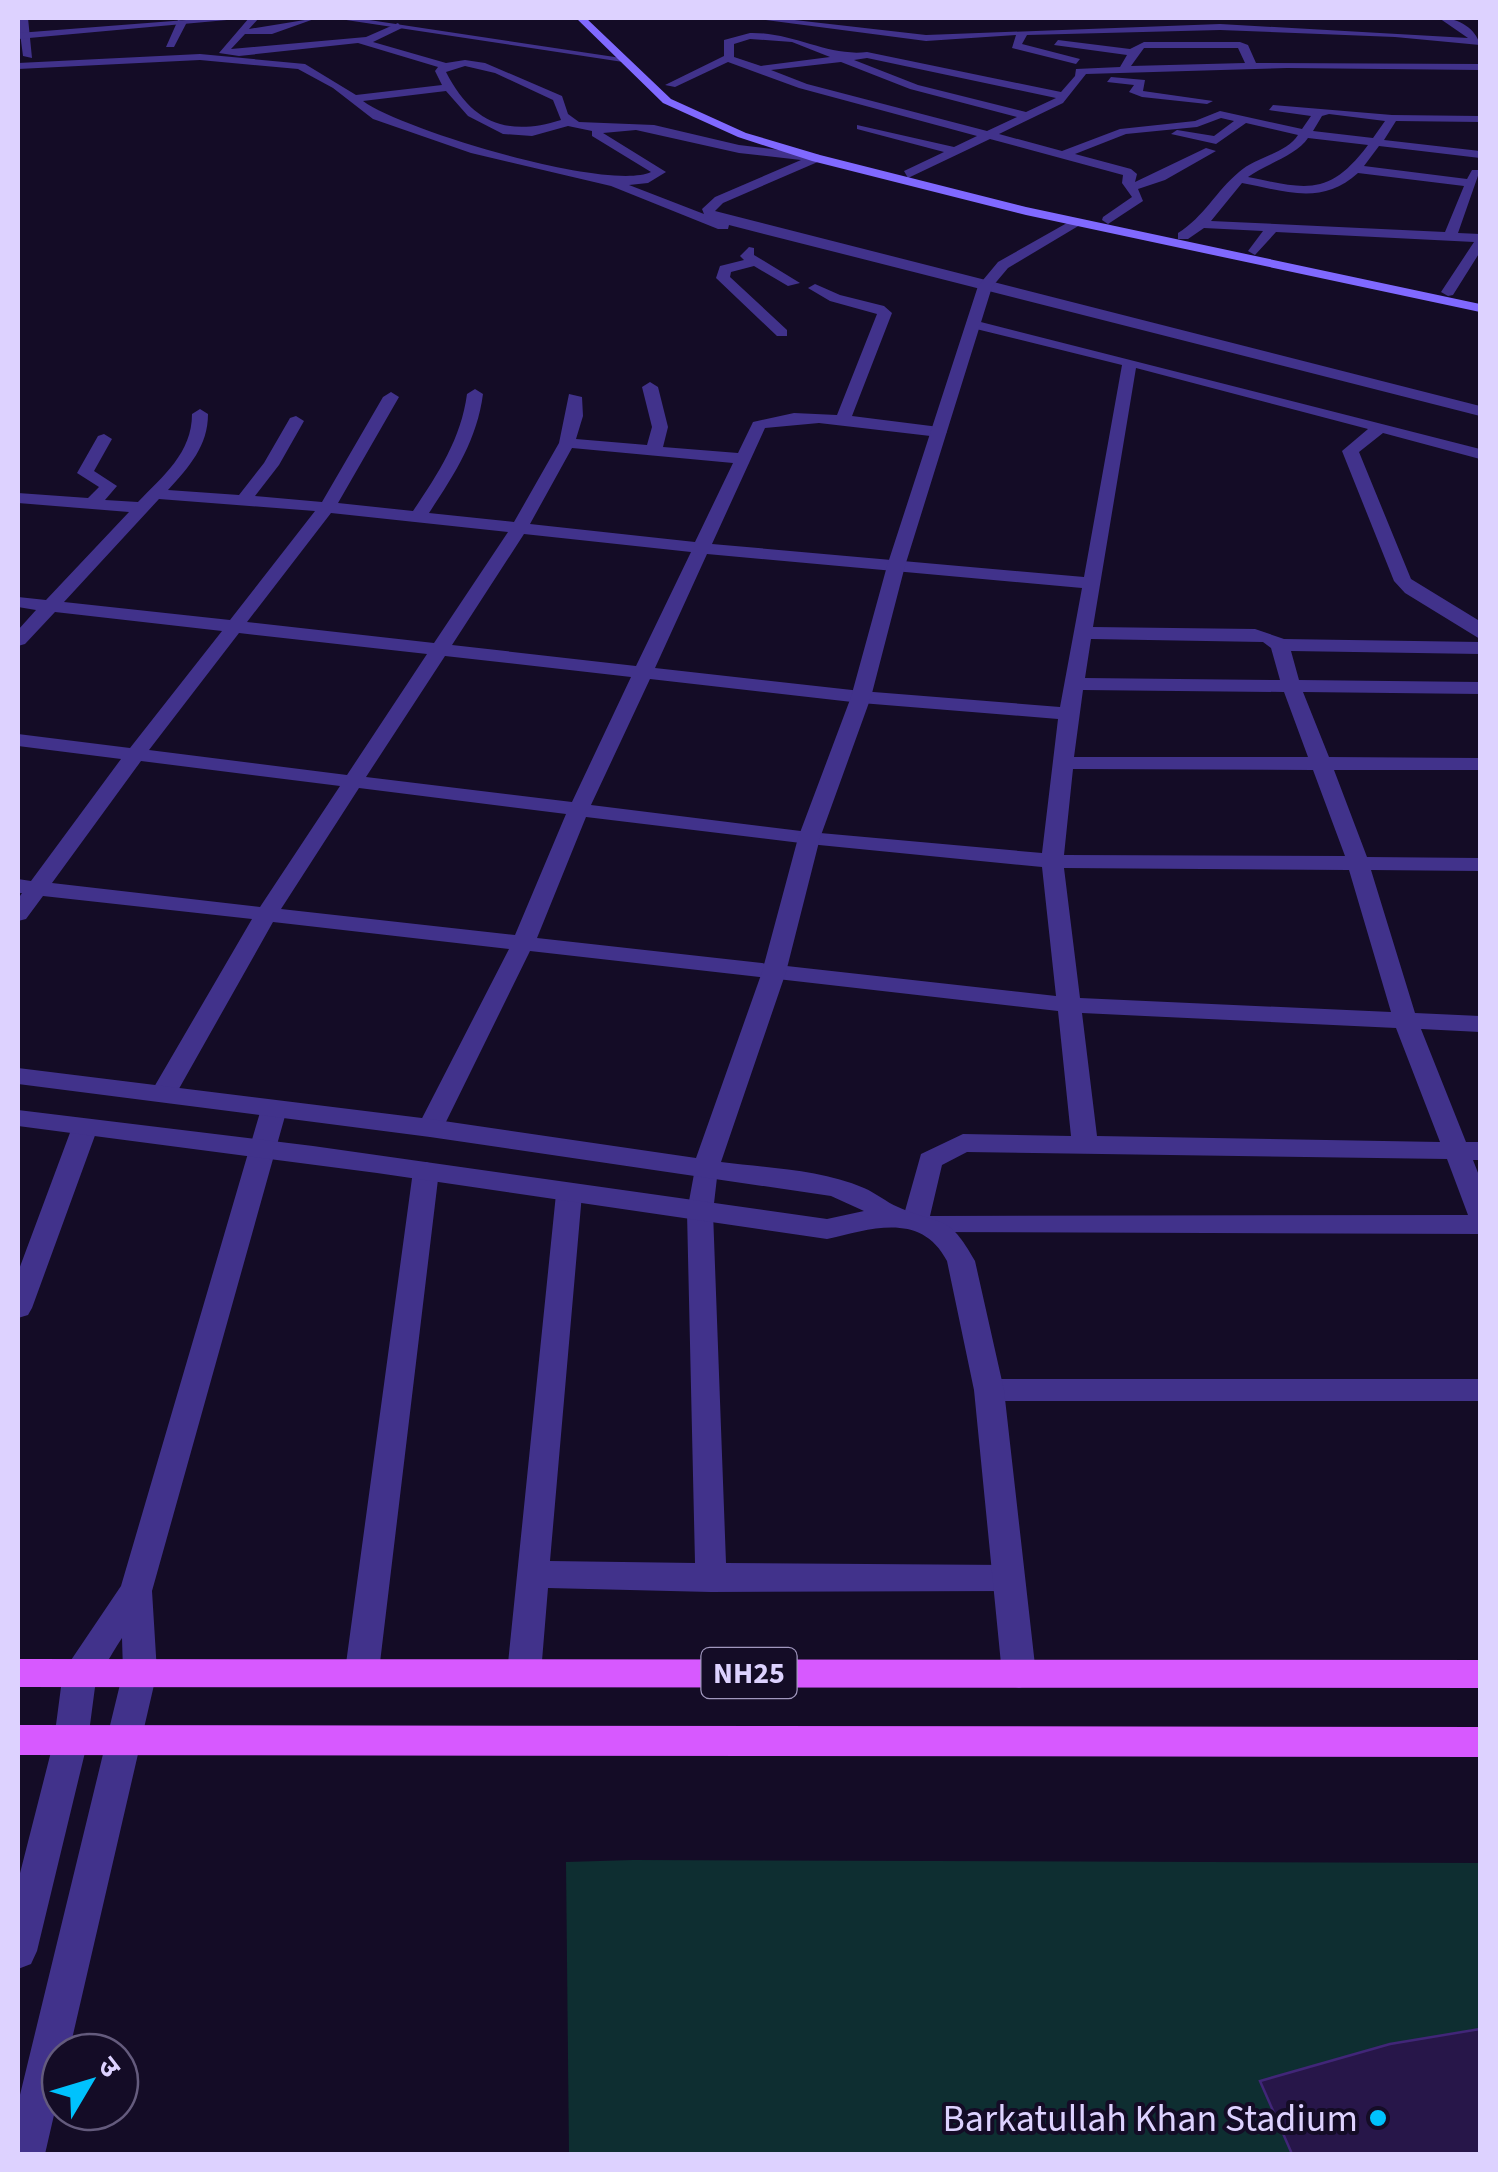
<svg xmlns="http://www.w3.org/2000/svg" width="1498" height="2172" font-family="'Source Sans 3','Noto Sans Devanagari',sans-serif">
	<rect width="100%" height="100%" fill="#140c26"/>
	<path fill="#0e2e31" d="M633 1860 1480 1863V2154H569L566 1862Z"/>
	<path fill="#271649" stroke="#412678" stroke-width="2.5" d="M1480 2029V2154H1292L1260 2081 1390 2044Z"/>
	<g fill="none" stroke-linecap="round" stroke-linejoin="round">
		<path fill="#41328b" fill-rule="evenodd" d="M18 18H28L32 58 23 56Z
			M249 18H259L249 29 317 18 272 34H245L231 49 366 37 398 23 402 28 373 42 446 63 465 60 485 63 562 96 568 114 579 122 654 125 739 145 820 155V161L723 203 715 211 1480 406V416L729 225 728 229H718L611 186 471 153 373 119 333 88 298 69 200 60 18 69V63L200 54 305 64 356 95 442 85 435 71 438 67 358 43 239 56 219 53ZM465 66 495 73 553 100 561 120C507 137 472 123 446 72ZM446 91 468 116 503 134 532 136 568 126 592 131V136L651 172C609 192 402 130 363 101ZM636 130 739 153 801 160 715 197 702 209 704 214 629 185 648 183 666 172 603 133Z
			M750 18H777L926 35 1220 24 1468 38 1439 18C1457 17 1476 28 1480 45L1395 37 1220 30 1027 35 1022 44 1080 59 1076 64 1012 48 1016 35 926 41Z
			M178 20 187 22 174 47H166Z
			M750 33C793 32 828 57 867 52L1061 92 1075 76 1076 69 1120 67 1127 55 1054 45 1058 40 1130 49 1144 42H1240L1248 45 1256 63 1480 64V70L1287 68 1086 74 1063 103 999 134 1062 151 1120 129 1195 121 1220 111 1302 129 1311 116 1269 110 1273 105 1392 115 1480 116V122L1396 121 1384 140 1480 151V158L1379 146 1364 166 1467 179 1472 170H1480L1458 233 1480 234V252L1453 295 1448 296 1441 292 1474 242 1276 232 1255 255 1248 251 1263 231 1204 228 1188 239H1178V233C1204 217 1216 191 1239 172 1256 157 1287 153 1298 135L1246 123 1216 144 1171 134 1177 130 1214 136 1234 121 1221 118 1197 127 1126 134 1075 154 1131 169 1137 174 1135 182 1206 148 1216 151 1165 180 1138 189 1143 201 1108 224 1102 220 1103 217 1132 197 1122 183 1123 175 990 139 908 178 904 171 944 152 857 129V125L954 147 977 136 799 88 728 62 675 87 665 85 724 56V40ZM750 39 792 42 830 57 761 66 734 57V44ZM1144 48H1238L1245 63 1131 66ZM867 58 1056 98 1026 112 918 85 854 60ZM841 62 910 89 1017 117 987 131 807 84 771 70ZM1329 114 1385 121 1373 138 1313 131 1322 116ZM1308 138 1368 145C1329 197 1306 189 1248 177 1266 164 1297 155 1308 138ZM1358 173 1464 186 1445 232 1211 221 1242 183C1285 191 1322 206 1358 173Z
			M1111 77 1145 80 1143 91 1213 101 1207 104 1142 97 1129 92 1134 85 1107 82Z
			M749 247 754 248V255L800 283 788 286 754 266 731 272 730 277 787 330V336H777L716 278 720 266 744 260 740 256Z
			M815 284 840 295 884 306 892 313 852 416 939 427 947 432 939 437 819 423 765 428 712 544 1084 577 1122 365 968 327V321L973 320 1480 449V459L1383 433 1359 452 1411 579 1478 620 1480 639 1405 593 1394 581 1342 451 1368 429 1136 368 1093 627 1255 629 1284 639 1480 642V654L1291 651 1299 680 1480 682V694L1303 692 1329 757 1480 758V770H1334L1367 857 1480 858V871L1371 870 1415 1013 1480 1016V1032L1421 1029 1466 1142H1480V1160H1473L1480 1178V1234L921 1232 919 1227 907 1225 903 1218 921 1154 963 1134 1071 1136 1058 1011 530 951 443 1128 430 1137 417 1128 509 949 273 922 176 1094 163 1102 150 1094 252 919 43 896 26 919 18 921V899L22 893H18V879L31 881 121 759 18 746V734L130 748 222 631 55 612 25 644 18 646V630L36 610 18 607V597L46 600 129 512 18 503V493L88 498 99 487 77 473 98 436 104 434 112 439 94 471 117 486 105 500 138 502C163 476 192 453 192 414L200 409 208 414C208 446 189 467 168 490L239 495 264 463 290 418 296 416 304 421 279 465 255 496 322 502 383 397 391 392 399 397 338 503 413 511C438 474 461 439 467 394L475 389 483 394C477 440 454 475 429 513L514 522 559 443 569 394 582 397 583 416 576 439 647 445 652 427 642 387 650 382 658 387 668 427 663 447 738 453 753 422 794 413 837 415 877 314 830 301 808 288ZM572 448 733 463 695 542 530 524ZM159 499 315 511 230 620 64 602ZM331 513 508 532 434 643 247 622ZM524 534 691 552 636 666 452 645ZM707 554 1082 588 1060 707 861 691 655 668ZM239 633 427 654 347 775 149 750ZM1091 639 1263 642 1271 648 1280 680 1085 678ZM445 656 631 677 572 802 366 777ZM650 679 861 703 1058 719 1042 853 809 832 591 805ZM1083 690 1284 692 1308 757H1074ZM141 761 340 786 260 907 52 883ZM1073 769 1313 770 1345 856 1064 855ZM359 788 566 814 515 935 281 909ZM586 817 809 844 1042 867 1056 996 537 938ZM1064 868 1349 870 1391 1012 1080 998ZM1082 1013 1396 1028 1440 1142 1097 1136ZM967 1152 1447 1159 1468 1215 930 1216 942 1165Z
			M274 1101 287 1109 152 1591 157 1672 152 1682 140 1686 128 1682 123 1672 122 1638C108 1658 96 1692 68 1682L63 1672 121 1586 261 1109Z
			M84 1121 97 1130 32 1308 28 1315 18 1318V1272L71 1130Z
			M705 1160 714 1163 718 1169 713 1212 726 1563 1008 1565 1019 1569 1024 1578 1019 1587 1008 1591 711 1592 548 1588 541 1673 536 1683 524 1687 512 1683 507 1673 556 1194 560 1187H578L582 1194 550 1561 695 1563 687 1212 696 1163Z
			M426 1162 435 1165 439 1171 379 1671 374 1681 362 1685 350 1681 345 1671 413 1171 417 1165Z
			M989 1379H1480V1401H989L979 1398 974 1390 979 1382Z"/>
		<path fill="#41328b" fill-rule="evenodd" d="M212 18H249L18 39V33Z
			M333 18H356L628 59 623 62Z
			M1074 219 1085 222 1008 268 992 287 905 566 871 697 820 838 786 972 721 1162C767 1168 820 1169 864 1188 876 1193 886 1202 898 1207 941 1226 948 1212 975 1261L1004 1390 1036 1674 1031 1684 1019 1688 1007 1684 1002 1674 974 1390 947 1261C921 1211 871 1229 827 1239L377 1173 18 1126V1110L313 1146 827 1219 864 1211 831 1196 430 1137 18 1084V1068L430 1119 696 1158 762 972 798 838 851 697 887 566 978 286 998 262Z
			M80 1658 92 1662 97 1672 88 1740 37 1951 31 1964 18 1969V1881L54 1740 63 1672 68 1662Z
			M140 1658 152 1662 157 1672 69 2052H60V2089L45 2154H18V2103L123 1672 128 1662Z"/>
		<path fill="#8069ff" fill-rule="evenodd" d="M576 18H586L671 99 746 133 820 155 1026 207 1480 304V312L1026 215 812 161 738 137 663 103Z"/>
		<path fill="#d759ff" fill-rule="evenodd" d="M18 1659 1480 1660V1688L18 1687Z
			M18 1725 1480 1727V1757L18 1755Z"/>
	</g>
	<circle fill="#00c2fd" stroke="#140c26" stroke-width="4" cx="1378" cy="2118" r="10"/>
	<g text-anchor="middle" stroke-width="8" stroke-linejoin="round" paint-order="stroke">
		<rect fill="#140c26" stroke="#a197be" stroke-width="2.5" x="701.5" y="1648" width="95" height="50" rx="8"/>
		<g font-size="30" font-weight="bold" fill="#ddd2ff">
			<text x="749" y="1683">NH25</text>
		</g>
		<g font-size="38" fill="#ddd2ff" stroke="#140c26" text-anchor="end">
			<text x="1358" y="2131">Barkatullah Khan Stadium</text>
		</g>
	</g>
	<rect width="1498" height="2172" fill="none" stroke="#ddd2ff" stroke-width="40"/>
	<g transform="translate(90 2082) rotate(52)"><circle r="48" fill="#140c26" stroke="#645b7d" stroke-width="2.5"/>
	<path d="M0-8L18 38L0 25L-18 38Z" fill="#00c2fd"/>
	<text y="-15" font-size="28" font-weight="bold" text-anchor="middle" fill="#ddd2ff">उ</text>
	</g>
</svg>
